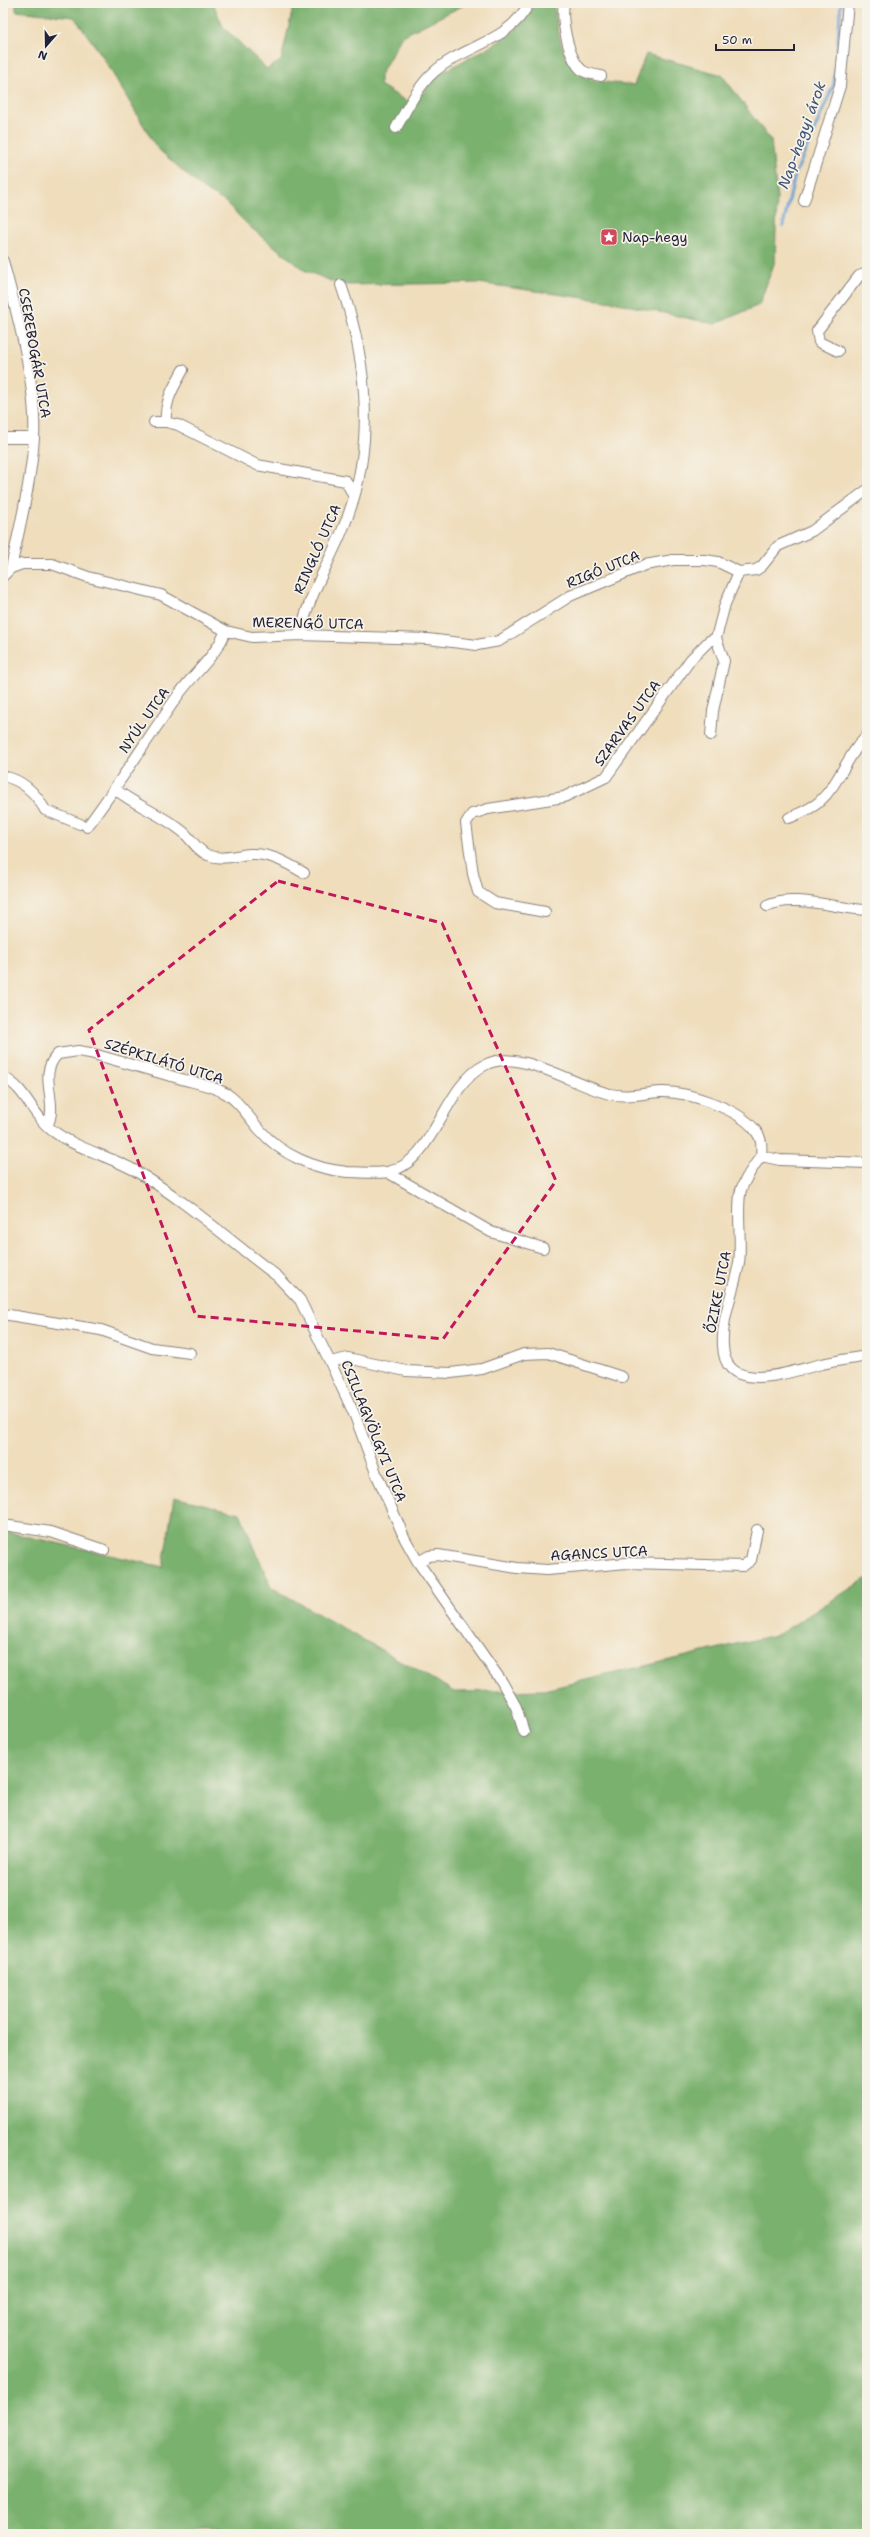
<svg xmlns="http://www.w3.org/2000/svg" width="870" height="2537" font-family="'Shantell Sans',sans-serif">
	<rect width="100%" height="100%" fill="#f7f3e8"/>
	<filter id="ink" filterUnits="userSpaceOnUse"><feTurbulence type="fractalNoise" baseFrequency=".025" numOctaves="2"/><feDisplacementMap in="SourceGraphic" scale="8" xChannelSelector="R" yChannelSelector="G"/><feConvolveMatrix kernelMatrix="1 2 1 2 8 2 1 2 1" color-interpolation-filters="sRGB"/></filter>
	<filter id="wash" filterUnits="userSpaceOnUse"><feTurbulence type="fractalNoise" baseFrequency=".012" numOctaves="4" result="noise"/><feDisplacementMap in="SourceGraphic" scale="16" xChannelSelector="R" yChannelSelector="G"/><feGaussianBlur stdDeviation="0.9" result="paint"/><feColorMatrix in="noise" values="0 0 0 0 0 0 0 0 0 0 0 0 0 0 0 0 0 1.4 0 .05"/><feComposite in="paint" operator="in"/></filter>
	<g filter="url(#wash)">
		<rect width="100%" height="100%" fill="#efddbb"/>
		<path fill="#7ab16e" stroke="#4e6a54" d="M16 3H213L223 27 267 69 281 61 294 3H468L402 36 380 75V85L414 106C422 93 431 80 444 72 474 52 521 39 535 3H553C558 27 560 65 585 77 598 83 619 83 634 85L646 54 722 75 771 141 777 198 775 261 759 305 715 324 613 302 478 283 341 285 304 270 250 227 224 201 202 188 157 148 101 54 74 17 16 11Z
			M174 1497 240 1513 271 1587 455 1692 544 1690 779 1634 867 1578V2534H3V1531L163 1567Z"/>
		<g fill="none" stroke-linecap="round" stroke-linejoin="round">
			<path stroke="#6aa1d7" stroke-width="3" d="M783 226 795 175 834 84 841 3"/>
		</g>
	</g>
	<g filter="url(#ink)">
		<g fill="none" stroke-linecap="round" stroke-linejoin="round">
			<defs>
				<path id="street" d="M564 3C561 20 568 60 583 71 589 74 595 75 601 76
					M396 128C407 109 418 86 434 72 464 45 510 42 529 3
					M804 201 840 86 848 3
					M3 261C17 313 37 385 34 438 31 482 20 525 11 568
					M838 351 819 342 817 331 859 276 867 273
					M154 422H166L178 425 257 465 346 481 354 497
					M166 422C164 401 174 387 183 370
					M3 438H34
					M739 572 756 570 762 566 778 546 812 531 867 490
					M3 576 11 568 22 564H52L88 577 161 595 226 631 252 637 300 635 428 639 477 645 499 641 570 596 645 565 673 560H705L718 562 739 572
					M300 635C308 597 327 567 342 531 376 453 369 364 341 285
					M711 735 713 711 724 661 716 638
					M3 776C22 780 36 793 45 810L80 824
					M115 789C136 806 161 814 182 831 191 838 197 851 208 855 223 861 236 855 250 854 270 853 287 863 304 873
					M789 818C798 814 811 809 819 802 840 783 847 755 867 735
					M87 827C119 784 148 738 179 694 195 672 215 657 226 631
					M767 906C792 893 838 909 867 910
					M545 912 495 903 478 892 473 874 466 823 472 814 488 809 564 797 606 777 691 659 709 641 716 638 725 604 739 572
					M3 1077C25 1088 30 1110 47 1126 60 1102 36 1075 58 1054L78 1051 90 1053C119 1061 149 1070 178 1078 195 1083 212 1085 227 1094 241 1103 249 1118 260 1130 281 1155 315 1169 347 1172 360 1172 375 1174 387 1172 435 1163 442 1087 485 1065 519 1047 574 1086 610 1094 628 1098 643 1093 661 1092 687 1091 739 1109 755 1130 762 1138 762 1146 761 1156
					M47 1126C70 1147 107 1155 134 1170 185 1200 230 1241 277 1276L300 1300 330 1362 355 1416 376 1473 405 1539 418 1562 502 1682 516 1707 524 1732
					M761 1156C753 1167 745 1178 741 1190 736 1206 742 1243 739 1263 734 1290 721 1319 723 1346 725 1398 794 1370 822 1364 837 1360 852 1359 867 1356
					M761 1156 780 1160 867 1163
					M387 1172 491 1232 543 1248
					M3 1314 101 1330 152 1348 190 1353
					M330 1362 348 1358 406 1371 451 1373 482 1369 524 1354 548 1353 622 1377
					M3 1525 51 1532 104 1550
					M418 1562 429 1556 438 1555 517 1568 547 1570 627 1563 743 1566 751 1560 757 1530"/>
			</defs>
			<use href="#street" stroke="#88807b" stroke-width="12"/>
			<use href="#street" stroke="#fff" stroke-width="10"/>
		</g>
	</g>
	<path fill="none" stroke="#c2185b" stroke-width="3" stroke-dasharray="8 5" stroke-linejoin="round" d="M278 881 442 923 556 1181 443 1339 196 1316 89 1030Z"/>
	<defs>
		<symbol id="sight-square" viewBox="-11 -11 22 22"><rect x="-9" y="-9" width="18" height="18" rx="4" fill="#d1495b" stroke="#f7f3e8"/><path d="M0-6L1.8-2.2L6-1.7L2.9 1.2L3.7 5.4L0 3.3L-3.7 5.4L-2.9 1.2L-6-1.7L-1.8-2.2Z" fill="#fff"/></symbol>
	</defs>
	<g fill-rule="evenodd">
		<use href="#sight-square" x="599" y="227" width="20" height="20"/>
	</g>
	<g text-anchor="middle" stroke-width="3.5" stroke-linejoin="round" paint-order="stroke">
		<g font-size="14" fill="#22223b" stroke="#f7f3e8" text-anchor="start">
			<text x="622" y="242">Nap-hegy</text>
		</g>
		<g font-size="14" fill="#22223b" stroke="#f7f3e8">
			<text transform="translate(35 353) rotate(80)" y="5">CSEREBOGÁR UTCA</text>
			<text transform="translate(317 549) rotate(-66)" y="5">RINGLÓ UTCA</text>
			<text transform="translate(603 569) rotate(-22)" y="5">RIGÓ UTCA</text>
			<text transform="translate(308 623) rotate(1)" y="5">MERENGŐ UTCA</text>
			<text transform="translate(144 720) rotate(-55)" y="5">NYÚL UTCA</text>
			<text transform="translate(627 723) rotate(-54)" y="5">SZARVAS UTCA</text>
			<text transform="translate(164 1061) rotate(17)" y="5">SZÉPKILÁTÓ UTCA</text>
			<text transform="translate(718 1292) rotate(-79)" y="5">ŐZIKE UTCA</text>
			<text transform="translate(374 1431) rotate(68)" y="5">CSILLAGVÖLGYI UTCA</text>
			<text transform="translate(599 1553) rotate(-3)" y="5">AGANCS UTCA</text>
		</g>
		<g font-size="15" font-style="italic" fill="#3f5579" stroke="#f7f3e8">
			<text transform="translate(802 135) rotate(-70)" y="5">Nap-hegyi árok</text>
		</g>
	</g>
	<rect width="870" height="2537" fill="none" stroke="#f7f3e8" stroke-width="16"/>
	<g transform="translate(46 46) rotate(200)" stroke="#f7f3e8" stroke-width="3" paint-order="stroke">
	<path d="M0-3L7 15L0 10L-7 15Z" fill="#22223b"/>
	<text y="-6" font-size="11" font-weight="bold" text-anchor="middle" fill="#22223b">N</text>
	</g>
	<path d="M716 44v6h78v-6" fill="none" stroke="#22223b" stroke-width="2"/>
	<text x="722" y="44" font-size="12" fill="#22223b" stroke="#f7f3e8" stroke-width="3" paint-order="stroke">50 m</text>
</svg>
